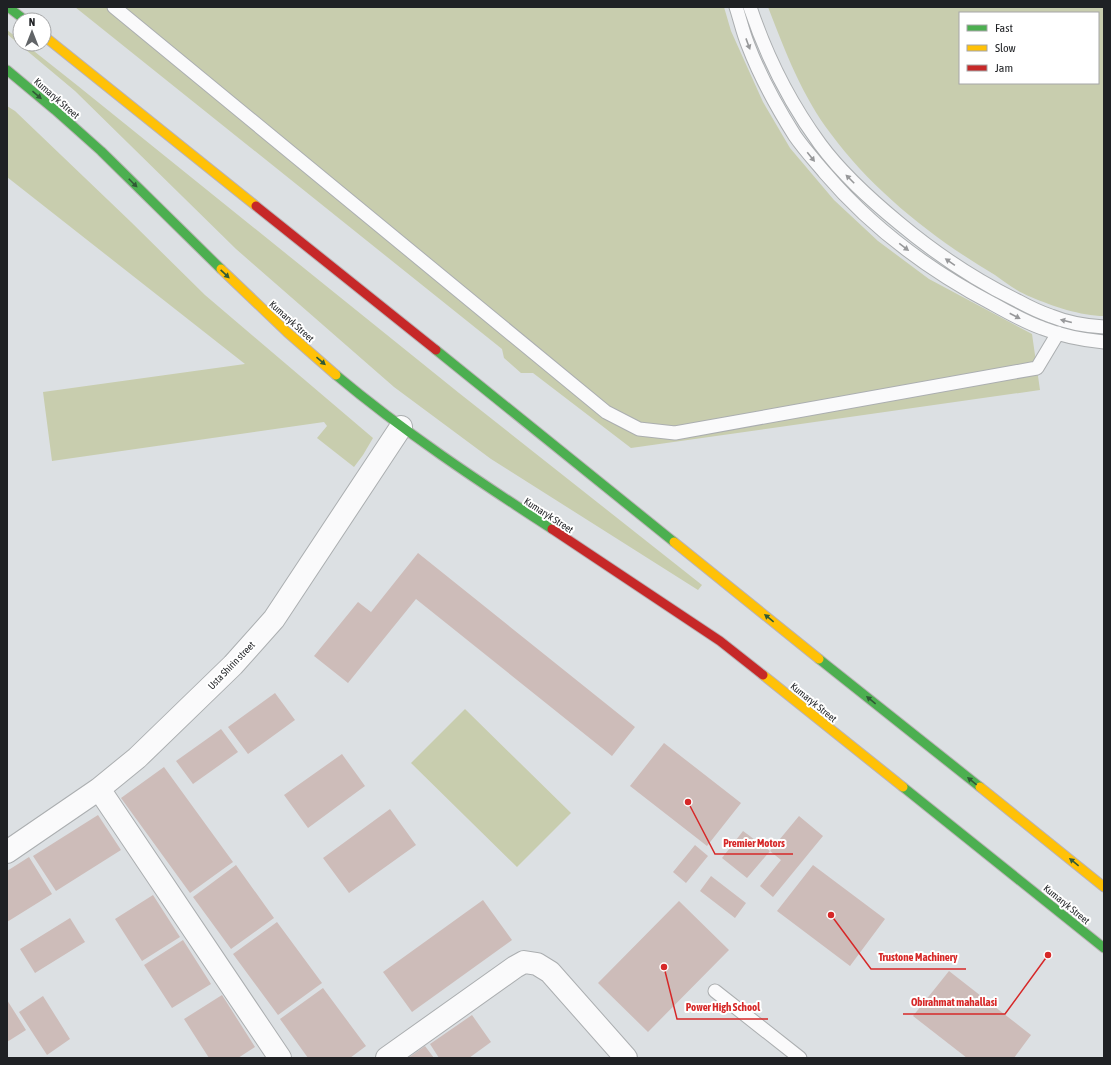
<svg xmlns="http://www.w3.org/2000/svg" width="1111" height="1065" font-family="'Asap Condensed',sans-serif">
	<rect width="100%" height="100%" fill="#dce0e3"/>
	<path fill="#c8cdae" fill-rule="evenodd" d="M75 7H724L731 31 763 102 790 148 834 200 878 241 929 279 1032 334 1040 390 631 448 533 373H521L504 358 502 349Z
		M768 7H1104V316C1081 316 1052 306 1031 297 1018 292 1006 283 995 275 934 239 873 191 831 134 802 96 785 51 768 7ZM960 13H1098V83H960Z
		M7 30 20 40V44H25L78 86 459 393 702 585 698 590 491 459 394 387 236 249 75 91 7 34Z
		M7 106 15 111 131 222 205 295 373 438 363 455 354 467 317 438 327 426 324 422 52 461 43 392 245 364 7 177Z
		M465 709 571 813 517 867 411 763Z"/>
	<path fill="#cdbcb9" d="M418 553 635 727 612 756 416 599 348 683 314 656 358 602 371 612Z
		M275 693 295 720 248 754 228 727Z
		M221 729 238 752 193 784 176 761Z
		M664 743 741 803 707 846 630 786Z
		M342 754 365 786 308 828 284 795Z
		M164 767 233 862 190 893 121 798Z
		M390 809 416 845 349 893 323 858Z
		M98 815 121 850 56 891 33 856Z
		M799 816 823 836 773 897 760 886 781 860 770 851Z
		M743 831 770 851 747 878 722 858Z
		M695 845 708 856 686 883 673 872Z
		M29 857 52 894 7 922V871Z
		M236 865 274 918 231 949 193 897Z
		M813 865 885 919 850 966 777 911Z
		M711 876 746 903 735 918 700 891Z
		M153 895 180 937 142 961 115 919Z
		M483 900 512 940 412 1012 383 972Z
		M679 901 729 950 648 1032 598 983Z
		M70 918 85 942 35 973 20 949Z
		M277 922 322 983 278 1015 233 954Z
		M183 940 211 984 172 1008 144 965Z
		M949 971 1031 1035 1014 1058H967L913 1016Z
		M323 988 366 1046 350 1058H308L280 1019Z
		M222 995 255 1047 238 1058H209L184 1019Z
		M43 996 70 1039 47 1055 19 1012Z
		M7 1000 26 1030 7 1042Z
		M472 1015 491 1042 469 1058H439L430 1044Z
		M425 1046 434 1058H408Z"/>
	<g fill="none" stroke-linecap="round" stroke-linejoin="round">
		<defs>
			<path id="lane" d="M114 7 606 412 639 429 675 433 1037 368 1058 333
				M736 7C740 19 743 33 748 45 759 74 778 109 795 136 804 149 815 161 825 173 872 228 930 271 993 304 1009 313 1025 322 1042 328 1062 336 1083 340 1104 342
				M750 7C766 55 790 103 820 144 842 174 870 199 899 223 936 254 975 280 1018 301 1029 307 1039 312 1051 316 1068 323 1086 326 1104 327
				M715 991 800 1058"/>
			<path id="street" d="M99 789 280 1058
				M7 852 99 789 137 758 233 665 274 619 401 427
				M387 1058 515 967 524 962 537 964 550 972 626 1058"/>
			<path id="fast" d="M8 7 25 20
				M7 70 55 110 101 151 221 269
				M436 350 674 542
				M336 375C404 432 478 481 552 529
				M819 659 980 787
				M903 787 1104 948"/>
			<path id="slow" d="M44 36 256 206
				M221 269 287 332 336 375
				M674 542 819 659
				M763 675 903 787
				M980 787 1104 887"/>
			<path id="jam" d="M256 206 436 350
				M552 529 720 641 763 675"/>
		</defs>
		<use href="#lane" stroke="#abaeb0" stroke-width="15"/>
		<use href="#street" stroke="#abaeb0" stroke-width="24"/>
		<use href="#fast" stroke="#bab3b6" stroke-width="11"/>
		<use href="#slow" stroke="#bab3b6" stroke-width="11"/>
		<use href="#jam" stroke="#bab3b6" stroke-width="11"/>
		<use href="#lane" stroke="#fafafb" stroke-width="13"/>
		<use href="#street" stroke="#fafafb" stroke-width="22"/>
		<use href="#fast" stroke="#4caf50" stroke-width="9"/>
		<use href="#slow" stroke="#ffc107" stroke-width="9"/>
		<use href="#jam" stroke="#c62828" stroke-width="9"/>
	</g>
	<defs><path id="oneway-solid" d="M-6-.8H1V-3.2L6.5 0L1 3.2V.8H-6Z"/></defs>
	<g fill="#97989a">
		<use href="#oneway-solid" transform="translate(748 44) rotate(70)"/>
		<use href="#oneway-solid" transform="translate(811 157) rotate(51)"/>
		<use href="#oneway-solid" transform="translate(850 179) rotate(-135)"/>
		<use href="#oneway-solid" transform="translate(904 247) rotate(37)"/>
		<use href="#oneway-solid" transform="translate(950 262) rotate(-145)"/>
		<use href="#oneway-solid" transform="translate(1015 316) rotate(27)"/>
		<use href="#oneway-solid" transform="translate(1066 321) rotate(-166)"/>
	</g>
	<g fill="#315a36">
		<use href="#oneway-solid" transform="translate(37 95) rotate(41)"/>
		<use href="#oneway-solid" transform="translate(133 183) rotate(45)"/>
		<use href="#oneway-solid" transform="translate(225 274) rotate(43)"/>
		<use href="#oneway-solid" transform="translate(321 361) rotate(41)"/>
		<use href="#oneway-solid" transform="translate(769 618) rotate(-141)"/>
		<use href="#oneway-solid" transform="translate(871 700) rotate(-141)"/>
		<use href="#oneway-solid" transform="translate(972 781) rotate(-141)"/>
		<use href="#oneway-solid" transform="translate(1074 862) rotate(-141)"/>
	</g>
	<g text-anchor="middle" stroke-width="4" stroke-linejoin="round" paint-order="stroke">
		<g font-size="10" fill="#1f2124" stroke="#fff">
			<text transform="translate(57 98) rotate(41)" y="4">Kumaryk Street</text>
			<text transform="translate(292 321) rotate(42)" y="4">Kumaryk Street</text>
			<text transform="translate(549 515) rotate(33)" y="4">Kumaryk Street</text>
			<text transform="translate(231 665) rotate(-46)" y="4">Usta Shirin street</text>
			<text transform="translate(814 702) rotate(39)" y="4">Kumaryk Street</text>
			<text transform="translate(1067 904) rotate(39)" y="4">Kumaryk Street</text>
		</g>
	</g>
	<path fill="none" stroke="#d62828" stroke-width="1.5" d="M688 802L715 854H793M831 915L871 969H966M1048 955L1005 1014H903M664 967L677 1019H768"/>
	<g fill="#d62828" stroke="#fff" stroke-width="1.5">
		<circle cx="688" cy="802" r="4"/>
		<circle cx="831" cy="915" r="4"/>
		<circle cx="1048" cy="955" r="4"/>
		<circle cx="664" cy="967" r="4"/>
	</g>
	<g font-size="11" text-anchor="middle" font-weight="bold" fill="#d62828" stroke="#fff" stroke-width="4" stroke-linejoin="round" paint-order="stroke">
		<text x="754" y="847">Premier Motors</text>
		<text x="918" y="961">Trustone Machinery</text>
		<text x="954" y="1006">Obirahmat mahallasi</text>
		<text x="723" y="1011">Power High School</text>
	</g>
	<rect width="1111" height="1065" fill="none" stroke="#1f2124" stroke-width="16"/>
	<rect x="959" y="12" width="140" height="72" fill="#ffffff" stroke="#a5a6a7"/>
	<rect x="967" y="25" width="20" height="6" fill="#4caf50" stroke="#a5a6a7"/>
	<text x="995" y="32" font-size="12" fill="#1f2124">Fast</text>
	<rect x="967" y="45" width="20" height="6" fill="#ffc107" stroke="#a5a6a7"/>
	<text x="995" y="52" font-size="12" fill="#1f2124">Slow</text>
	<rect x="967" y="65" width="20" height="6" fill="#c62828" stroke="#a5a6a7"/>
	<text x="995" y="72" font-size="12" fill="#1f2124">Jam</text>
	<g transform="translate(32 32)"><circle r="19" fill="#ffffff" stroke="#a5a6a7"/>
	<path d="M0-3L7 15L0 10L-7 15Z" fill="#616467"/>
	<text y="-6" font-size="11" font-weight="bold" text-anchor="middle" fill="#1f2124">N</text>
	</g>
</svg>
